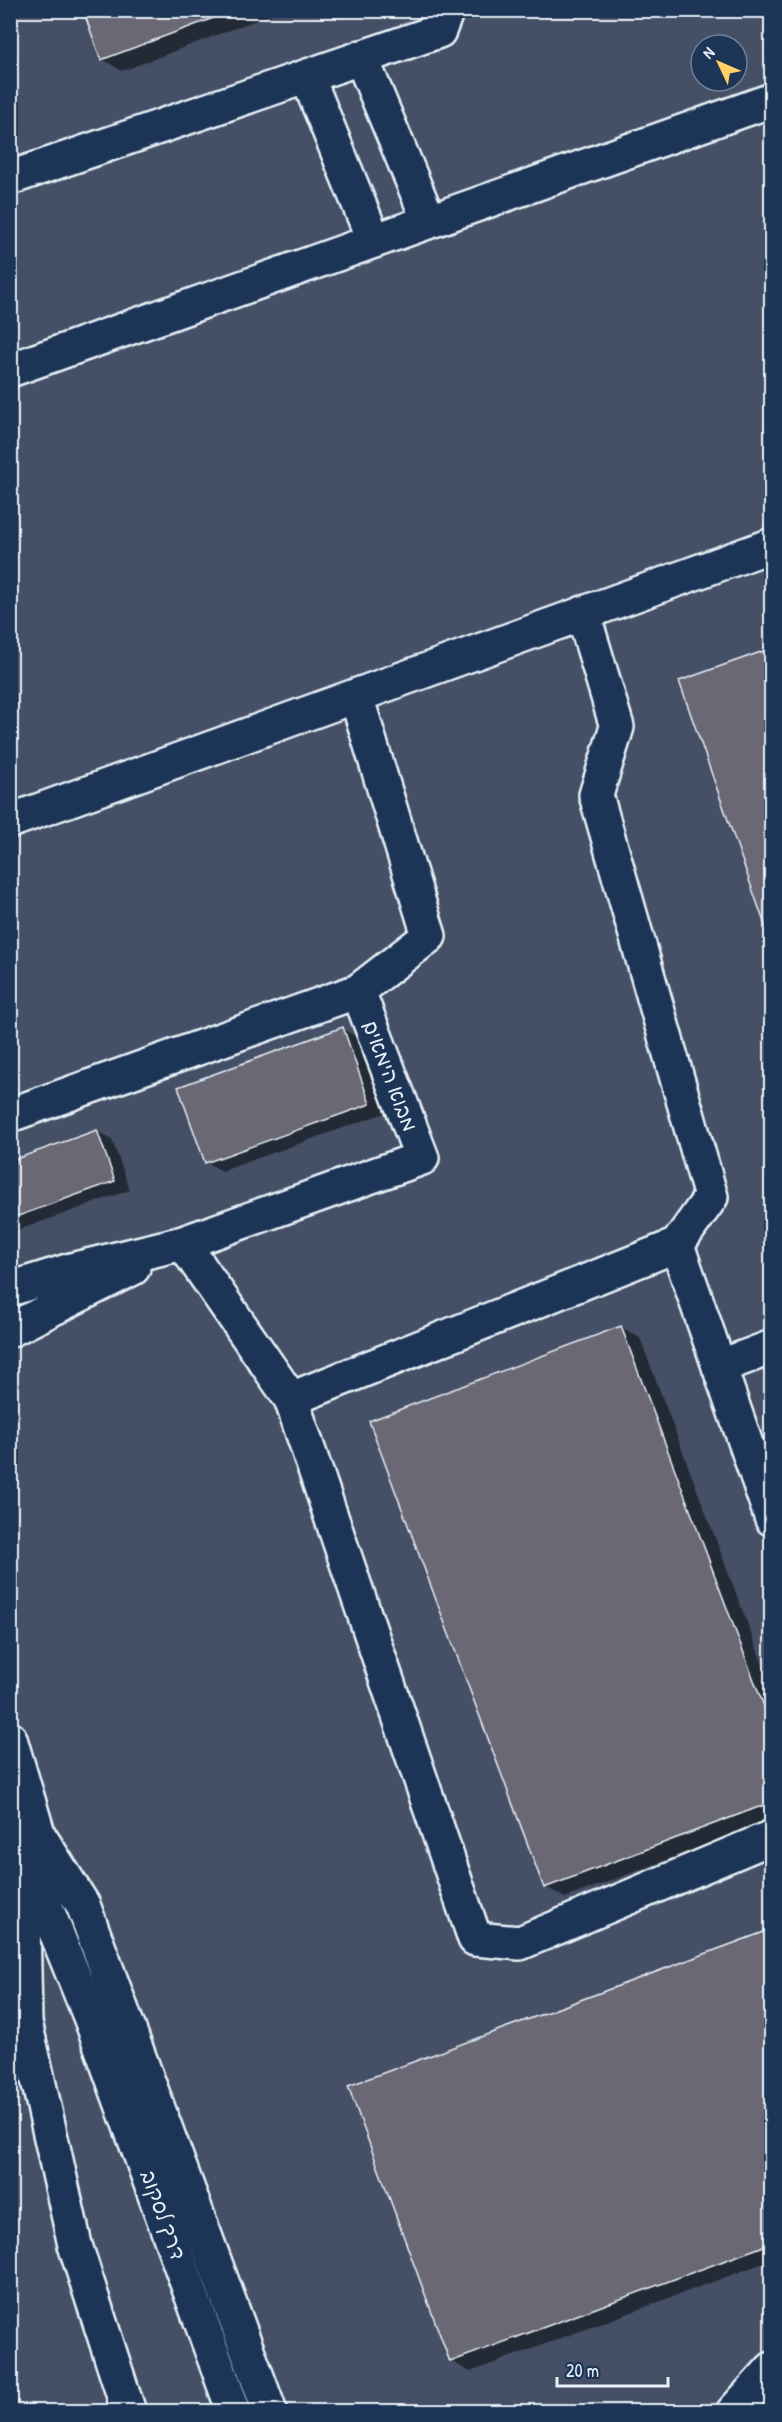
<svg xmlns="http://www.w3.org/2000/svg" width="782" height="2422" font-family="'Patrick Hand','Playpen Sans Hebrew',sans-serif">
	<rect width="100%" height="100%" fill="#344460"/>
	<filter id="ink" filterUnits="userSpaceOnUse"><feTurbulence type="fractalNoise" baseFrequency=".0167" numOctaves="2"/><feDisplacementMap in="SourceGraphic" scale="12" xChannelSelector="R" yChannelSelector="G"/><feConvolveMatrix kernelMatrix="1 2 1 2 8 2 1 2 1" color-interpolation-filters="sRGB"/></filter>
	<g filter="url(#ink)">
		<path fill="#444f66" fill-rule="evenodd" d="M11 11H771V2411H11ZM701 45H737V81H701Z"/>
		<path fill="#0007" d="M84 10H283L122 71 102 59Z
			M343 1029 359 1038 385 1113 222 1171 206 1162Z
			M97 1131 112 1140 130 1190 10 1233V1162Z
			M621 1327 640 1338 772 1689V1820L565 1898 546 1887Z
			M772 1931V2260L470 2372 451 2361Z"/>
		<path fill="#6b6875" stroke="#e8f1f8" stroke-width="1.5" d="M83 10H235L101 60Z
			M772 648V945L679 681Z
			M343 1027 370 1104 205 1163 178 1087Z
			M97 1130 115 1181 10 1219V1161Z
			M621 1326 772 1728V1802L544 1888 369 1421Z
			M772 1929V2243L450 2362 348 2086Z"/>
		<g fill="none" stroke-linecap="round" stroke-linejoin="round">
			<defs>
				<path id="minor" d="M361 57 429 221
					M307 76 374 241
					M10 178 439 31 447 10
					M10 370 772 100
					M583 613 617 727 596 795 711 1197 677 1245
					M10 821 772 545
					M10 1115 358 991
					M183 1243 291 1399 475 1939 520 1943 772 1837
					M10 1289 71 1270 183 1243 422 1158 358 991 429 936 356 696
					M10 1330 133 1268
					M719 1367 772 1347
					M291 1399 677 1245 772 1519
					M10 1739 42 1847
					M10 1818 91 2019 234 2412
					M38 1834 83 1905 270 2412
					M22 1865 25 2022 75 2245 129 2412
					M733 2412 772 2369"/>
			</defs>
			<use href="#minor" stroke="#e8f1f8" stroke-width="38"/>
			<use href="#minor" stroke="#1d3557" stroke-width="33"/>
		</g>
	</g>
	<g text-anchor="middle" stroke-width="6" stroke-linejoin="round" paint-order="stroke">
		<g font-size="21" fill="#e8f1f8" stroke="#1d3557">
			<text transform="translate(390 1076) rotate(69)" y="7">מבוא הימאים</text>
			<text transform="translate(163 2215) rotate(70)" y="7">דרך לסקוב</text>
		</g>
	</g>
	<rect width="782" height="2422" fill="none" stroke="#1d3557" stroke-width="36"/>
	<rect x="18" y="18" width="746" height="2386" fill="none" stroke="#e8f1f8" stroke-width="2" filter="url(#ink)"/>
	<g transform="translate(719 63) rotate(314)"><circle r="28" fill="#1d3557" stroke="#6e8097" stroke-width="1.5"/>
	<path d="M0-4.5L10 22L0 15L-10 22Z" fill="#ffd166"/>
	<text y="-9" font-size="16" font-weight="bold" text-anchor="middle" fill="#e8f1f8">N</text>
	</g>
	<path d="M557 2377v9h111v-9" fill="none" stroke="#e8f1f8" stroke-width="3"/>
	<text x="566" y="2377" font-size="18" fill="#e8f1f8" stroke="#1d3557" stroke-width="4.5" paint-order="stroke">20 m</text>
</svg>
